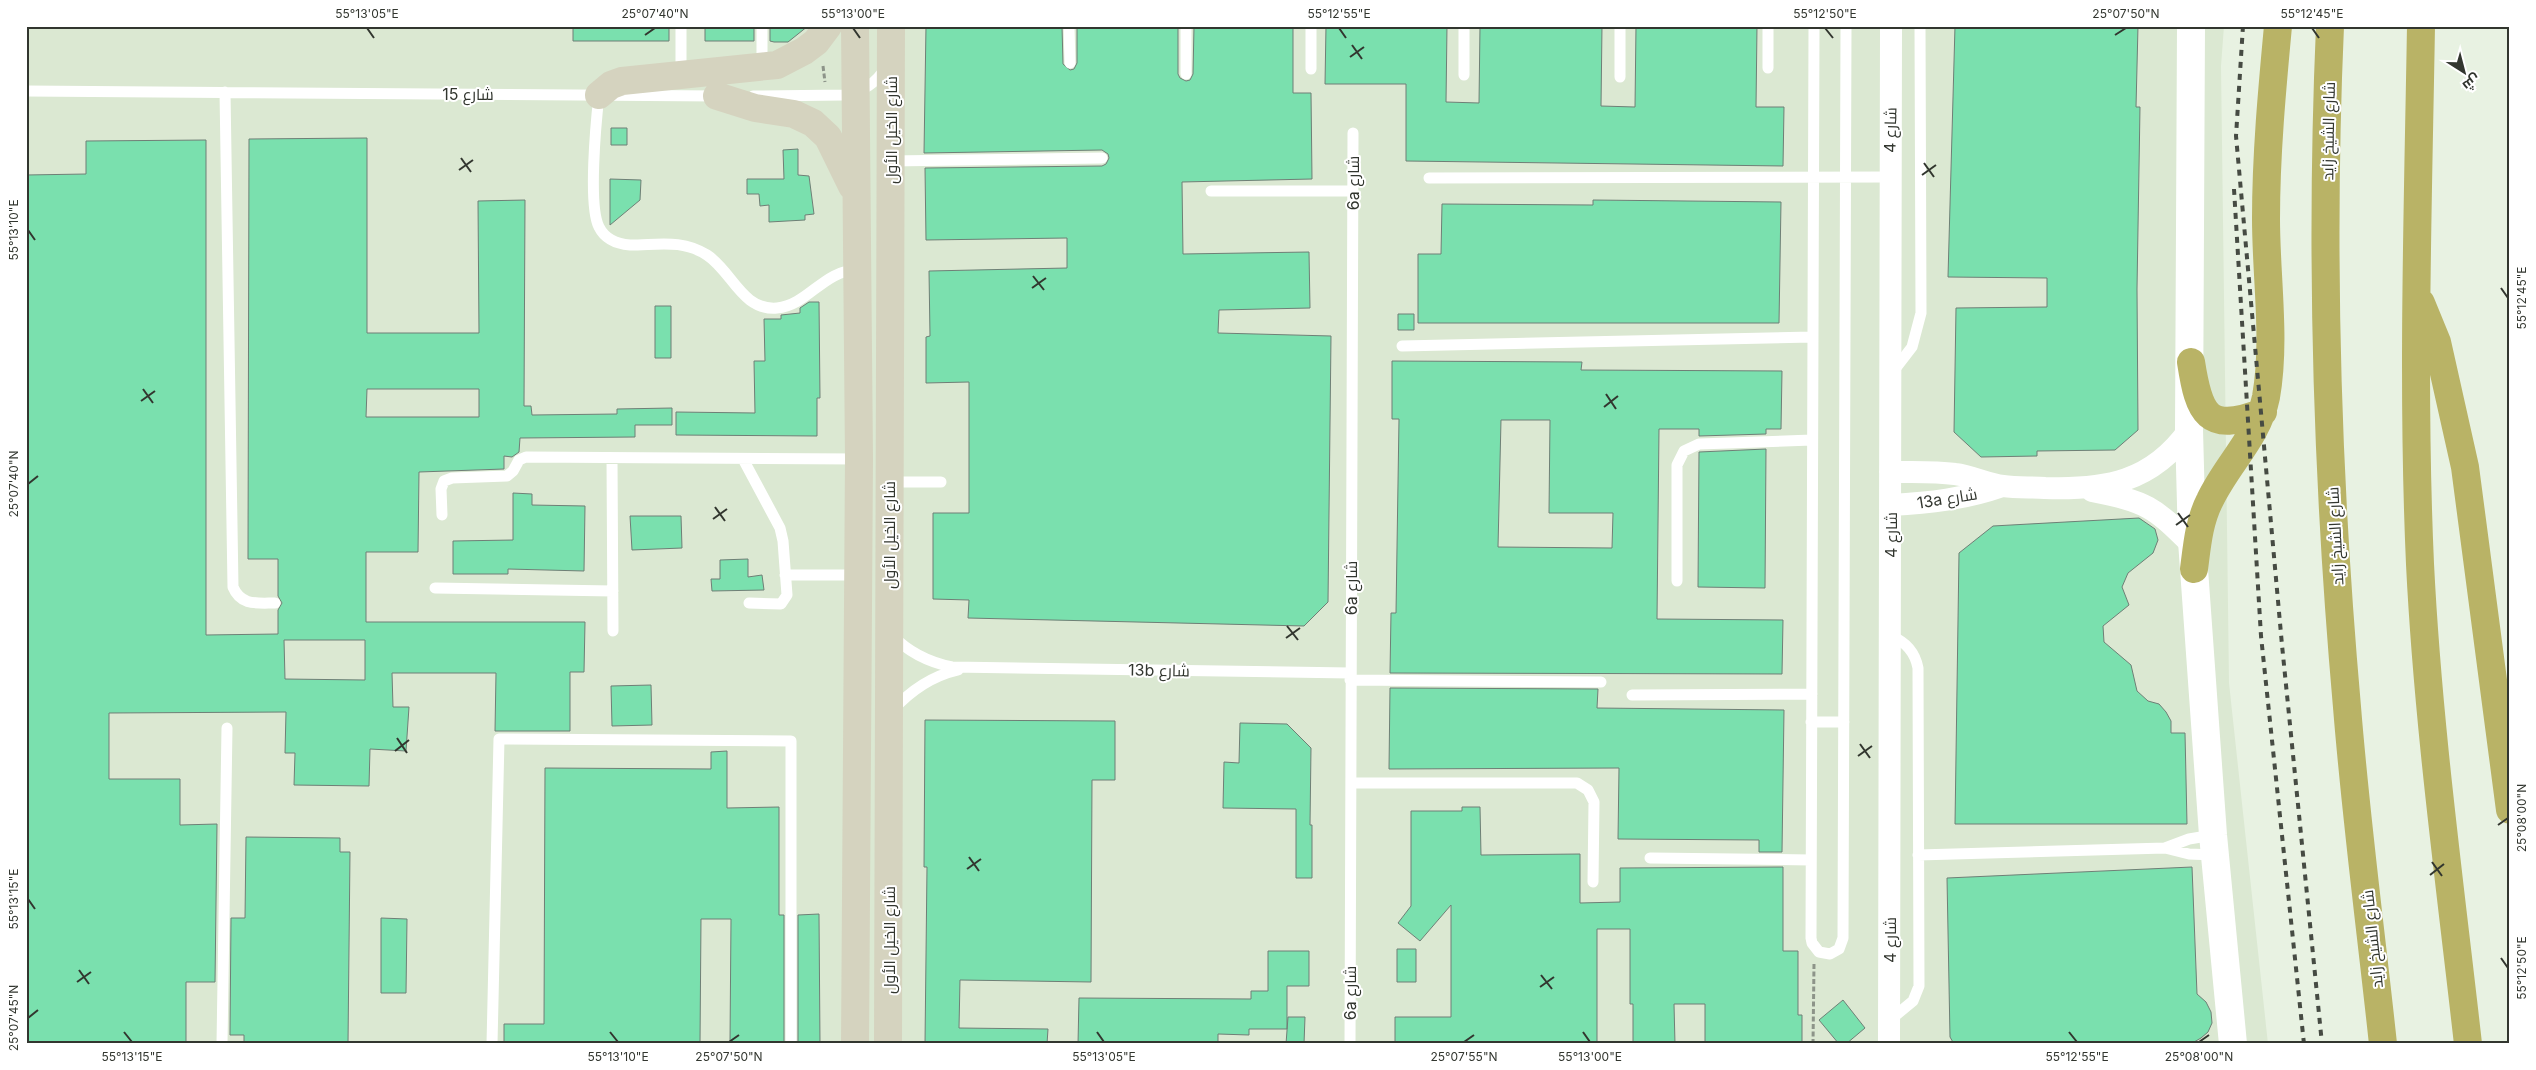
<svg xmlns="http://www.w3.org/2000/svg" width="2536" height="1070" font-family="Inter,Cairo,sans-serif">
	<rect width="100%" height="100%" fill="#e8f2e2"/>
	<path fill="#dbe8d2" d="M26 26H2224L2221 66 2229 683 2268 1044H26Z"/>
	<path fill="#7ae0ae" stroke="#6f7f76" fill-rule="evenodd" d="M573 26H669V41H573Z
		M705 26H754V41H705Z
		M770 26H808L788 42H774L770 41Z
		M926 26H1062L1063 64 1070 70 1074 69 1077 63V26H1178V74L1180 78 1186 81 1190 80 1193 74 1194 26H1293V93H1311L1312 179 1182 182 1183 254 1309 252 1310 308 1219 310 1218 333 1331 336 1328 602 1304 626 968 618 969 600 933 599V513H969V382L926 383V337L930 336 929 271 1067 268V238L926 240 925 168 1102 166 1106 164 1109 158 1108 154 1102 150 924 153Z
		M1326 26H1447L1446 102 1479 103 1480 26H1602L1601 106 1635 107 1636 26H1757L1756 107H1784L1783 166 1406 161V84H1325Z
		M1955 26H2138L2136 107H2140L2137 289 2138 430 2115 450 2037 451V456L1981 457 1954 432 1956 308 2047 307V278L1948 277Z
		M611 128H627V145H611Z
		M367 138V333H479L478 201 525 200 524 406H531L532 415 617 414V409L672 408V425H635V437L520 438 519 452 512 457 504 456V469L419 472 418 552H366V622H585L584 672H570V731H495L496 673H392L393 707H409L406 751 370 749 369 786 294 785 295 753H285L286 712 109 713V779H180V825L217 824 215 982H186V1044H26V175L86 174V141L206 140V635L278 634V610L282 603 278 596V559H248L249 139ZM367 389H479V417H366ZM284 640H365V680L285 679Z
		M798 149V175L809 176 814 214 805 215V220L769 222V205L760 206 759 194H747V179H784L783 150Z
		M610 179 641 180 640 200 610 225Z
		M1593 200 1781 202 1779 323H1418V254H1441L1442 204 1593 205Z
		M809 302H819L820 398H817V436L676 435V412L755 413 754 361H765L764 319H781V315L800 313V308Z
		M655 306H671V358H655Z
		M1398 314H1414V330H1398Z
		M1392 361 1582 362 1581 370 1782 371 1781 429H1766V434L1699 436V429H1659L1657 619 1783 620 1782 674 1390 673 1391 613H1396L1399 419H1392ZM1501 420H1550L1549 513H1613L1612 548 1498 547Z
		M1766 449 1765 588 1698 587 1699 452Z
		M513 493 532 494V505L585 506 584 571 508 569V574H453V541L513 540Z
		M630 516H681L682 548 632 550Z
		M2139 518 2155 529 2158 540 2153 553 2128 573 2122 587 2129 605 2103 626 2104 642 2131 665 2137 691 2148 701 2159 704 2166 712 2171 721V733H2185L2187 824H1955L1959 553 1993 526Z
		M748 559V577L762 575 764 590 712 591 711 579H720V560Z
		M651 685 652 725 612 726 611 686Z
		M1390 688 1598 689 1597 708 1784 710 1782 852H1759V840L1618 839 1619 768 1389 769Z
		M925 720 1115 721V780H1092L1091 982 960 980 959 1028 1048 1029 1047 1044H925L927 867H924Z
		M1240 723 1287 724 1311 748 1310 825H1312V878H1296V809L1223 808 1224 762 1239 763Z
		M727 751V808L779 807V915H784V1044H730L731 919H701L700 1044H504V1024H544L545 768 711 769V752Z
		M1462 807H1480L1481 855 1580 854V903L1620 902V868L1783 867V951H1798V1015H1802V1044H1705V1004H1674L1675 1044H1633V1004H1630V929H1597V1044H1395V1017H1451V905L1420 941 1398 923 1411 906V811H1462Z
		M246 837 340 838V852H350L348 1044H244V1035H230L231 918H245Z
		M2192 867 2197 994 2206 1002 2211 1012 2212 1023 2208 1032 2201 1038 2194 1042 2144 1044H1954L1950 1037 1947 878Z
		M819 914 820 1044H798V915Z
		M381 918 407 919 406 993H381Z
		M1397 949H1416V982H1397Z
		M1268 951H1309V986H1287V1029H1249V1035L1218 1034V1044H1078L1079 998 1251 999V991H1268Z
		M1843 1000 1865 1028 1846 1044H1839L1819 1020Z
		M1288 1017H1305L1304 1044H1286Z"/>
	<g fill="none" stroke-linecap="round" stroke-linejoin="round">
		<path stroke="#8d9489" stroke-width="3" stroke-dasharray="5 2.5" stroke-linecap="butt" d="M823 66 825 82
			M1813 1044 1814 964"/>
		<path stroke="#fff" stroke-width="11" d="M681 26V74
			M1069 26 1070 63
			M1311 26V69
			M1620 26V77
			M1814 26 1811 938 1812 943 1819 952 1830 954 1839 949 1843 938 1846 26
			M762 67V26
			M1768 68V26
			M1186 74V26
			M1464 75V26
			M26 91 717 96
			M225 92 233 587C241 606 257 603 275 603
			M599 95C596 122 588 206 599 227 605 239 617 244 630 245 658 245 682 239 707 255 732 271 742 311 777 308 808 305 824 270 857 270
			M753 96 844 95C863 91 876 84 886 67
			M890 161 1102 158
			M1429 178 1890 177
			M1211 191H1353
			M1402 346 1812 337
			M1892 373 1912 347 1921 313 1920 26
			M612 458 613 631
			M743 459 780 528 783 541 787 595 781 604 749 603
			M889 482H941
			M442 515 441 489 444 481 452 478 507 476 513 471 519 460 526 457 859 459
			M785 575H858
			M1677 581V465L1684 451 1699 444 1812 440
			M435 588 613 591
			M892 635C909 653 928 662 952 667L1350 673
			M1350 680 1601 682
			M1632 695 1812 694
			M892 711C910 691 932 676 958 670
			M1811 722H1844
			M1351 783H1577L1588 790 1594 802 1593 882
			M2165 848 2189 839 2213 835
			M1918 855 2165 848 2189 854 2215 855
			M1650 858 1811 860
			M1890 1020 1913 1001 1919 986 1918 668C1915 652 1906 642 1891 636
			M222 1044 227 728
			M492 1044 499 739 791 741V1044
			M1350 1044 1353 133"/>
		<path stroke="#fff" stroke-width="22" d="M1890 472C1912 472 1934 471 1955 474 1972 476 1987 484 2003 486 2017 488 2031 487 2045 488 2106 490 2152 482 2189 430
			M2092 491C2147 502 2153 506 2192 545
			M1891 505C1929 503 1965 499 2002 486
			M1889 1044 1891 26"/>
		<path stroke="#fff" stroke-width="28" d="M2191 26 2189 430 2192 541 2213 835 2233 1044"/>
		<path stroke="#d5d3bf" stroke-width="28" d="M599 95 611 85 622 81 777 65 804 51 816 42 828 26
			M717 96 755 108 794 114 813 123 828 137 852 186
			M855 1044 859 459 855 26
			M888 1044 891 26"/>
		<path stroke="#b9b366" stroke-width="28" d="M2330 26C2320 253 2327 481 2347 707 2356 820 2371 932 2383 1044
			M2421 26C2418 206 2412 385 2420 564 2428 725 2450 884 2468 1044
			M2421 303 2437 342 2465 467 2510 810
			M2191 362C2199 414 2207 434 2263 412
			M2194 569C2197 546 2199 521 2210 500 2227 464 2258 437 2266 397 2276 340 2266 278 2266 219 2266 155 2272 90 2278 26"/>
		<path stroke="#464b43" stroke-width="4" stroke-dasharray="6 6" stroke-linecap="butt" d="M2243 26 2236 136 2282 645 2322 1044
			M2234 189 2261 636 2304 1044"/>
	</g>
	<path fill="none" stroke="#32362f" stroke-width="2" d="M367 28 374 38M853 28 860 38M1339 28 1346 38M1825 28 1833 38M2312 28 2319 38M645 35 655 28M2115 35 2126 28M1352 45 1362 59M1350 57 1364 47M461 158 471 172M1924 163 1934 177M459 170 473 160M1922 175 1936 165M28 230 35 240M1033 276 1044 290M1032 288 1046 278M2501 288 2508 298M143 389 153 403M1606 394 1616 409M141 401 155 391M1604 407 1618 396M28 484 38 476M715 507 725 521M2178 513 2188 527M713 519 727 509M2176 525 2190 515M1287 626 1298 640M1286 638 1300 628M397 738 407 753M1860 744 1870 758M395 751 409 740M1858 756 1872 746M2498 825 2508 818M969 857 979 871M2432 862 2442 876M967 869 981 859M2430 875 2444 864M28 899 35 909M2501 958 2508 968M79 970 89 984M1541 975 1552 989M77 982 91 972M1540 987 1554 977M28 1018 38 1010M124 1032 132 1042M610 1032 618 1042M1097 1032 1104 1042M1583 1032 1590 1042M2069 1032 2077 1042M729 1042 739 1035M1464 1042 1474 1035M2199 1042 2209 1035"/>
	<g text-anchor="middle" stroke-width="4" stroke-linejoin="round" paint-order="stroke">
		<g font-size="16" fill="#32362f" stroke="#fff">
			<text x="468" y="100">شارع 15</text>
			<text transform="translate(891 130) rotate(-90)" y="6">شارع الخيل الأول</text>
			<text transform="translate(1890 130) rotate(-89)" y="6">شارع 4</text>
			<text transform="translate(2328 131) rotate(-89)" y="6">شارع الشيخ زايد</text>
			<text transform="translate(1353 183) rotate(-90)" y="6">6a شارع</text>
			<text transform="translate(1947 498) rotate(-9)" y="6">13a شارع</text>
			<text transform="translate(889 535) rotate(-90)" y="6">شارع الخيل الأول</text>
			<text transform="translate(1891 535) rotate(-90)" y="6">شارع 4</text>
			<text transform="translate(2335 536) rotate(-93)" y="6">شارع الشيخ زايد</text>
			<text transform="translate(1351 588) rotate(-90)" y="6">6a شارع</text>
			<text transform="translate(1159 670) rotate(1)" y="6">13b شارع</text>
			<text transform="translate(2372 939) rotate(-96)" y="6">شارع الشيخ زايد</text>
			<text transform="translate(889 940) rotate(-90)" y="6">شارع الخيل الأول</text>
			<text transform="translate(1890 940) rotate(-90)" y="6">شارع 4</text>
			<text transform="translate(1350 993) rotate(-90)" y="6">6a شارع</text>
		</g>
	</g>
	<rect width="2536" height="1070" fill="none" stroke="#ffffff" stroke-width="55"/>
	<g transform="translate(2464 72) rotate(144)" stroke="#ffffff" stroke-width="4" paint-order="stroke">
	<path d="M0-4L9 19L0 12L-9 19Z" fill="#32362f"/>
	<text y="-8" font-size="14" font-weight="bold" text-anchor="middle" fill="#32362f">ش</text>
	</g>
	<rect x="28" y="28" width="2480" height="1014" fill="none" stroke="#32362f" stroke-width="2"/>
	<g font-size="12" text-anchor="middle" fill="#32362f">
		<text x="367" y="18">55°13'05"E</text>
		<text x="655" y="18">25°07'40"N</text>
		<text x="853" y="18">55°13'00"E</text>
		<text x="1339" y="18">55°12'55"E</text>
		<text x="1825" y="18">55°12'50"E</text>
		<text x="2126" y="18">25°07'50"N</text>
		<text x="2312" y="18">55°12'45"E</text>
		<text transform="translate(14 230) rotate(-90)" y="4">55°13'10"E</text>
		<text transform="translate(2522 298) rotate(-90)" y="4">55°12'45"E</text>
		<text transform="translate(14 484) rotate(-90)" y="4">25°07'40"N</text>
		<text transform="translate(2522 818) rotate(-90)" y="4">25°08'00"N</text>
		<text transform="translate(14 899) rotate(-90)" y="4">55°13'15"E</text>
		<text transform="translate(2522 968) rotate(-90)" y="4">55°12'50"E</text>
		<text transform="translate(14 1018) rotate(-90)" y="4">25°07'45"N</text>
		<text x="132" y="1061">55°13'15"E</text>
		<text x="618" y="1061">55°13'10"E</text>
		<text x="729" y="1061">25°07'50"N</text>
		<text x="1104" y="1061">55°13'05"E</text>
		<text x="1464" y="1061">25°07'55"N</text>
		<text x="1590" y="1061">55°13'00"E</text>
		<text x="2077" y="1061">55°12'55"E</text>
		<text x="2199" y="1061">25°08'00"N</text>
	</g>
</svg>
